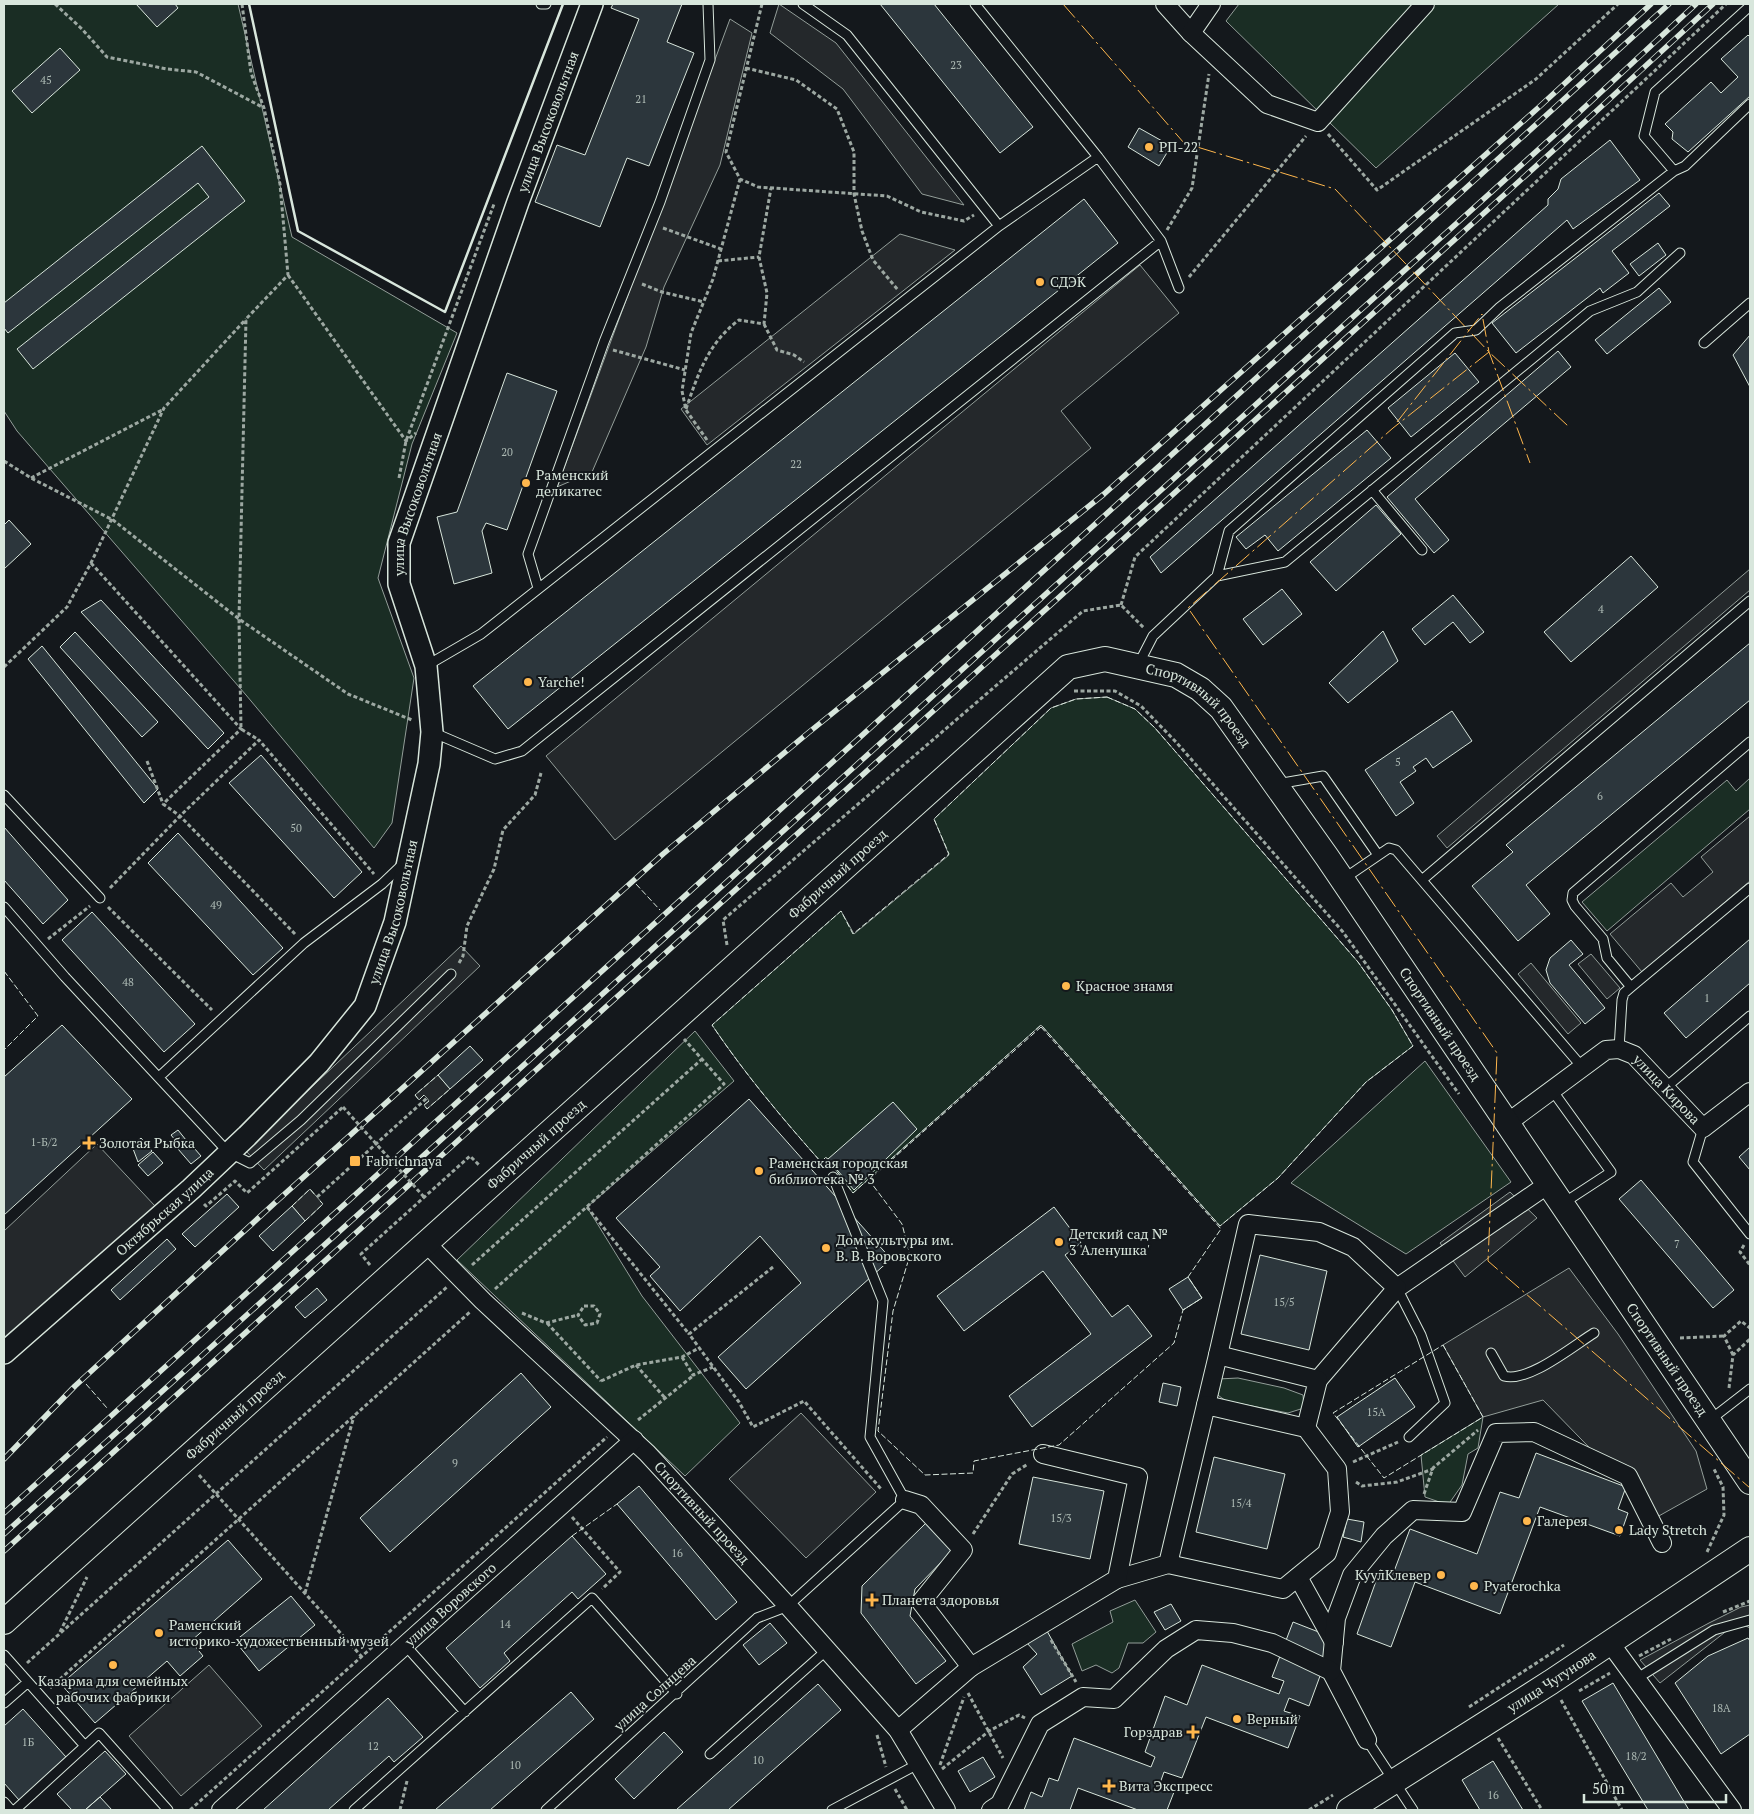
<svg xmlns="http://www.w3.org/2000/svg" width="1754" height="1814" font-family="'PT Serif',serif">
	<rect width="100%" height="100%" fill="#14181c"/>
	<path fill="#1a2d24" stroke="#939e99" d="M4 4H238L292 237 457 333 412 444 378 578 414 678 392 823 374 848 246 695 17 431 4 411Z
		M1239 4H1559L1376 168 1226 21Z
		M1107 697 1135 709 1155 728 1358 962 1392 1010 1413 1046 1366 1082 1278 1178 1220 1226 1041 1025 853 1193 826 1157 821 1162C782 1118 745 1074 712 1025L841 911 854 934 949 855 934 819 1051 708 1076 699Z
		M1750 778V809L1607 931 1582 902 1727 780 1736 791Z
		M695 1031 734 1081 587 1207 642 1296 740 1423 685 1476 457 1260Z
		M1425 1061 1511 1182 1406 1254 1291 1183Z
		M1238 1378 1284 1388 1303 1395 1304 1408 1288 1413 1226 1401 1215 1393 1218 1379Z
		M1483 1417 1478 1448 1468 1454 1462 1485 1448 1505 1425 1497 1421 1455Z
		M1135 1600 1156 1632 1143 1643H1128L1119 1668 1112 1673 1096 1665 1082 1671 1072 1644 1113 1622 1110 1611Z"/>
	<path fill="#24282b" stroke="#939e99" d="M779 4 836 43 964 205 922 194 843 89 770 33Z
		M730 19 752 33 720 165 664 287 646 347 592 472 557 487Z
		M900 234 955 250 707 445 681 409Z
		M1140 265 1179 313 1061 411 1091 448 615 840 546 756Z
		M1750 569V590L1447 848 1437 836Z
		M1750 816V881L1642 972 1610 934 1671 883 1683 897 1713 872 1701 857Z
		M461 946 480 966 264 1170 245 1150Z
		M1591 954 1620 988 1607 999 1578 964Z
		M1531 963 1581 1023 1568 1034 1518 974Z
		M438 1075 450 1089 427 1109 424 1105 429 1101 427 1098 424 1095 419 1100 415 1095Z
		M97 1144 155 1206 4 1339V1231Z
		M310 1189 323 1204 305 1221 292 1206Z
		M1510 1192 1537 1218 1465 1277 1440 1243Z
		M1569 1268 1618 1334 1696 1451 1707 1489 1657 1517 1543 1400 1483 1417 1443 1345Z
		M801 1413 876 1492 806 1558 729 1479Z
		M1750 1605V1628L1738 1622 1660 1683 1640 1660 1709 1623 1741 1607Z
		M209 1665 262 1726 181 1796 129 1736Z"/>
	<path fill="#2c363c" stroke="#d8e6dc" d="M136 4H175L178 8 157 27Z
		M613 4H682L667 42 694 53 649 166 627 158 600 227 535 202 557 145 585 155 639 19 611 8Z
		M880 4H934L1033 127 1000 153Z
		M1748 35 1750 37V96L1688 152 1672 139 1673 132 1665 124 1711 82 1721 93 1738 77 1721 59Z
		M60 48 80 70 32 113 12 91Z
		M1139 128 1171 146 1159 166 1128 147Z
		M1610 140 1640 180 1573 229 1567 220 1161 573 1150 557 1548 205V199L1558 189 1561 179Z
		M202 146 245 201 33 369 17 349 209 197 198 183 8 333 4 328V303Z
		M1659 193 1670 206 1612 251 1629 273 1603 293 1600 288 1516 353 1492 323Z
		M1084 199 1118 243 508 729 473 686Z
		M1658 243 1666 255 1639 276 1630 264Z
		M1659 288 1671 302 1607 354 1595 340Z
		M1750 335V387L1733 355Z
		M1558 351 1571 367 1415 499 1449 540 1434 553 1387 497Z
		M1455 353 1479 382 1411 437 1388 408Z
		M507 373 557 391 507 530 486 523 482 531 492 573 454 584 437 517 457 512Z
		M1367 430 1391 458 1278 551 1265 535 1246 549 1236 537Z
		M1376 505 1401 534 1336 591 1310 562Z
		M9 520 31 544 4 569V525Z
		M1631 556 1658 587 1571 662 1544 632Z
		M1282 589 1302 614 1263 645 1243 619Z
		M1453 595 1484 632 1470 643 1453 622 1425 645 1412 629Z
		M101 600 224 733 208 749 81 612Z
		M1383 631 1398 661 1348 703 1329 683Z
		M75 632 158 722 142 737 60 647Z
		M1750 643V700L1526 885 1550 914 1518 941 1472 886 1513 852 1506 845Z
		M42 646 158 789 144 803 28 659Z
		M1452 711 1472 741 1433 768 1426 758 1413 767 1416 771 1400 782 1414 803 1396 816 1365 770Z
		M261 755 362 872 334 898 229 783Z
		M4 827 68 900 43 924 4 880Z
		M178 833 283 948 253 975 148 863Z
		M92 912 195 1024 164 1052 62 940Z
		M1750 939V983L1686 1038 1664 1013Z
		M1571 940 1583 954 1569 965 1605 1008 1585 1024 1550 983 1546 970 1550 958Z
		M62 1025 132 1099 4 1215V1077Z
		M470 1046 483 1060 450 1089 438 1075Z
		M749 1099 891 1259 746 1389 718 1357 801 1283 760 1236 680 1311 650 1276 660 1267 616 1218Z
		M893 1102 917 1129 854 1190 828 1159Z
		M178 1130 186 1140 180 1146 171 1135Z
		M141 1138 152 1151 138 1162 132 1146Z
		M188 1141 201 1156 191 1164 178 1149Z
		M1750 1147V1170L1739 1157Z
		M153 1152 163 1163 148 1176 138 1165Z
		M1641 1180 1734 1290 1713 1308 1619 1199Z
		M227 1194 239 1207 195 1247 182 1234Z
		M292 1206 305 1221 273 1251 259 1236Z
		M1054 1207 1081 1243 1065 1255 1112 1317 1128 1305 1152 1336 1032 1427 1009 1396 1091 1334 1043 1271 964 1331 937 1296Z
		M167 1239 176 1249 120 1300 111 1290Z
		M1260 1255 1327 1271 1309 1350 1241 1334Z
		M1188 1277 1202 1298 1183 1310 1169 1289Z
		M317 1288 327 1300 305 1318 295 1307Z
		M521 1373 551 1407 390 1552 360 1518Z
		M1395 1378 1415 1407 1358 1447 1337 1417Z
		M1163 1383 1181 1387 1177 1406 1159 1402Z
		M1536 1453 1626 1487 1618 1509 1628 1513 1620 1536 1540 1507 1500 1614 1415 1582 1391 1647 1357 1634 1380 1570 1393 1574 1410 1529 1477 1554 1500 1492 1519 1498Z
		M1214 1457 1285 1474 1267 1549 1196 1532Z
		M1033 1477 1104 1491 1090 1559 1019 1544Z
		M639 1486 737 1602 716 1620 617 1504Z
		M1347 1519 1364 1522 1361 1542 1343 1537Z
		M927 1522 952 1551 915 1589 910 1616 946 1661 916 1684 861 1613 862 1586Z
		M572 1536 606 1574 578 1599 572 1592 504 1653 510 1661 480 1688 446 1648Z
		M228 1540 262 1579 191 1641 203 1656 180 1676 167 1661 95 1723 61 1684Z
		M291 1596 315 1625 259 1671 235 1641Z
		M1171 1604 1181 1621 1165 1630 1154 1612Z
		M1293 1622 1334 1638 1309 1706 1289 1698 1284 1711 1300 1716 1288 1748 1206 1717 1182 1778 1164 1772 1159 1786 1174 1792 1167 1810H1138L1078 1788 1070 1810H1024L1031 1792 1042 1797 1049 1778 1058 1781 1074 1738 1151 1767 1155 1757 1145 1752 1165 1696 1187 1705 1202 1665 1279 1694 1284 1681 1272 1677Z
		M770 1623 787 1643 759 1665 743 1645Z
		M1047 1631 1072 1676 1041 1695 1023 1667 1037 1654 1026 1642Z
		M1748 1638 1750 1641V1734L1721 1754 1675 1683 1708 1656Z
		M1613 1683 1689 1810H1648L1582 1701Z
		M818 1684 841 1710 728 1810H676Z
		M571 1692 594 1719 490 1810H435Z
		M388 1698 423 1737 394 1762 389 1756 328 1810H263Z
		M23 1709 66 1757 19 1800 4 1783V1726Z
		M664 1732 683 1752 634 1799 615 1779Z
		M105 1751 126 1774 85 1810H72L57 1794Z
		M983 1757 995 1777 970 1792 958 1771Z
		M1493 1761 1523 1810H1480L1462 1780Z
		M100 1797 112 1810H85Z"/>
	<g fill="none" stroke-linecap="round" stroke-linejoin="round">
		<defs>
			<path id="service" d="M541 4H546
				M975 4 1098 157 999 226
				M1674 171 1644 136 1655 92 1750 6
				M1161 241 1179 288
				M1704 343 1750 303
				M1372 490 1422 550
				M1217 576 1285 562 1590 311 1637 292 1680 253
				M538 588 528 554 604 342 660 202 710 60 708 4
				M1138 665 1153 636 1217 576 1229 531 1455 333 1476 330 1500 307 1674 171 1685 166 1750 104
				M426 666 481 634 999 226 847 35 803 4
				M432 732 495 759 522 751 1161 241 1098 157
				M1277 784 1323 776 1378 855
				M4 795 100 898
				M1342 880 1389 848 1396 850 1583 1068
				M1422 880 1750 601
				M4 907 65 977 228 1152 250 1163 301 1120 451 974
				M1631 987 1750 888
				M1619 1049 1622 1000 1624 993 1631 987 1607 958 1603 939 1575 906 1572 900 1573 893 1750 742
				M159 1077 304 943 382 884 403 864
				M1665 1088 1750 1016
				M1552 1090 1611 1172 1562 1204
				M1703 1128 1693 1162 1750 1234
				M1397 1288 1421 1335 1445 1403 1409 1437
				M1491 1353 1504 1376C1528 1383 1573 1346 1594 1333
				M1710 1420 1750 1389
				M405 1645 465 1712
				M4 1655 85 1746 99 1733 168 1810
				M1636 1679 1714 1630 1750 1620
				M4 1703 28 1682
				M1367 1740 1413 1810
				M710 1754 828 1649
				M4 1802 11 1810
				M15 1810 85 1746
				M354 1810 592 1598 677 1694
				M546 1810 757 1618 788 1606 905 1500 870 1437 883 1301 833 1177
				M832 1810 918 1764"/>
			<g id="minor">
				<path d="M1165 4 1191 33 1267 104 1318 122 1425 4"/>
				<path d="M1191 33 1211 4"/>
				<path id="s1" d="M1506 1124 1606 1050 1619 1049 1634 1055 1703 1128 1750 1092"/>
				<path id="s2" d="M426 1243 483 1301 647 1453 788 1606 898 1730 946 1810"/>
				<path d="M1397 1288 1547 1185"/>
				<path d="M1218 1355 1248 1224 1319 1232 1353 1247 1397 1288 1318 1380"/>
				<path d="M1206 1405 1218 1355 1318 1380 1306 1428"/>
				<path d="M1298 1577 1334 1642"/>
				<path d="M1117 1579 1168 1564 1283 1589 1327 1553 1340 1512 1337 1469 1306 1428 1206 1405 1168 1564"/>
				<path d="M1610 1643 1732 1810"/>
				<path d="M971 1667 1117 1579 1138 1477 1043 1454"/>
				<path d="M898 1730 971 1667 921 1602 963 1550 921 1505 905 1500"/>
				<path d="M1367 1740 1331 1671 1336 1618 1352 1575 1384 1536 1413 1510 1462 1512 1496 1433 1534 1432 1628 1476 1662 1543"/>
				<path id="s3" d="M221 1810 634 1440"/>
				<path d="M991 1810 1000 1804 1040 1724 1083 1697 1114 1699 1166 1649 1196 1630 1233 1633 1272 1643 1331 1671"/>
			</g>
			<g id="tertiary">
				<path id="s4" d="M4 1353 191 1189 247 1136 319 1063 365 1006 395 922 429 764 432 732 426 666 399 584V543L518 202 592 4"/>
			</g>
			<g id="secondary">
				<path id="s5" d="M4 1622 1068 667 1105 659 1176 675 1200 689 1221 708 1327 857 1750 1482"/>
				<path id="s6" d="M1349 1810 1551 1682 1750 1549"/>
			</g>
		</defs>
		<use href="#service" stroke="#d8e6dc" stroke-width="11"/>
		<use href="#minor" stroke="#d8e6dc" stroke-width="20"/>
		<use href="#tertiary" stroke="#d8e6dc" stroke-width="24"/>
		<use href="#secondary" stroke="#d8e6dc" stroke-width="26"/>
		<path stroke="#9da8a2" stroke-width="3" stroke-dasharray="4 2.5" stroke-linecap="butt" d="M55 4 82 29 107 57 167 69 196 72 264 108
			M242 4 251 73 264 108 280 184 288 275 246 319 239 619 241 729 259 740
			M762 4 726 152 740 179 758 187 887 196 921 212 964 221 974 215
			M746 68 796 80 837 109 854 152V194L862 231 873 260 898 290
			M1328 134 1377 190 1536 79 1618 4
			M663 228 721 249
			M1167 230 1192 188 1209 74
			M718 261 759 257
			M288 275 406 441 416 433
			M1189 277 1306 136
			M642 284 662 292 704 302
			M764 324 777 350 794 355 804 362
			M613 350 685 370
			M686 409C698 374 708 343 739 320L764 324 767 293 759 257 771 188
			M707 440 686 410 682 391 691 333 713 279 740 179
			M4 461 31 478 113 520 239 619 348 694 412 720
			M31 478 164 409
			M399 478 406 441 494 204
			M91 563 241 729 163 804
			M1121 605 1135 557 1726 4
			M4 667 67 607 91 563 164 408 246 319
			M1074 691H1115L1141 706 1176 742 1343 932 1459 1094
			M147 761 163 804 180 816 295 934
			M110 888 180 816 259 740 374 874
			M108 907 212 1010
			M48 939 90 906
			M727 945 723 920 1083 611 1121 605 1144 628
			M459 963 463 956 467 926 494 869 503 830 535 795 541 773
			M317 1197 427 1098
			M204 1204 206 1206 235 1181 247 1193 343 1107
			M587 1207 689 1334
			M1744 1245 1740 1252 1750 1265
			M370 1265 361 1254 470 1156 480 1166
			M472 1265 702 1059
			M773 1267 689 1334 739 1402 753 1427 804 1401 882 1490
			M495 1289 724 1084 684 1039
			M584 1306H594L600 1314 597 1323 585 1325 578 1315Z
			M522 1313 546 1323 578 1315
			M547 1323 601 1381
			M1680 1338 1724 1336
			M1733 1355 1724 1336 1741 1321 1750 1328
			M682 1357 693 1375 713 1367
			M636 1365 665 1398
			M601 1381 636 1365 682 1357 699 1348
			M1729 1388 1733 1355 1750 1339
			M638 1420 694 1375
			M1353 1462 1398 1442
			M199 1475 362 1657
			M1356 1482 1362 1486 1397 1482 1433 1469
			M1424 1494 1433 1468 1478 1430
			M572 1517 620 1572 602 1589
			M973 1534 1012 1474 1028 1464
			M1707 1552 1724 1515 1723 1487 1714 1469
			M305 1593 354 1416
			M1723 1612 1750 1601
			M60 1632 87 1577
			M1051 1640 1076 1682
			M1639 1656 1671 1639
			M27 1663 447 1287
			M50 1688 470 1312
			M1579 1691 1610 1673
			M968 1693 1003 1758
			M1561 1700 1622 1810
			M1469 1707 1564 1645
			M877 1735 886 1767
			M1498 1738 1542 1810
			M940 1765 964 1697
			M942 1769 989 1731 1019 1715 1025 1718
			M895 1789 907 1810
			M190 1810 607 1437
			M400 1810 407 1781
			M1309 1810 1333 1795"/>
		<use href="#service" stroke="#14181c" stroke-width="9"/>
		<use href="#minor" stroke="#14181c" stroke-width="18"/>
		<use href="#tertiary" stroke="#14181c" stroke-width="21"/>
		<use href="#secondary" stroke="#14181c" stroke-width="24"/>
		<defs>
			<path id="rail" d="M4 1459 75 1386 278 1200 663 854 808 733 1104 494 1538 108 1651 4
				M4 1513 1669 4
				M4 1534 1559 131 1696 4
				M4 1551 1566 139 1713 4"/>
		</defs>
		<use href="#rail" stroke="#d8e6dc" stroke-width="5.5"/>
		<use href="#rail" stroke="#14181c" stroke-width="4" stroke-dasharray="11" stroke-linecap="butt"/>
		<path stroke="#9da8a2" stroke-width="3" stroke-dasharray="4 2.5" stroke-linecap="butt" d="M343 1107 424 1197"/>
		<path stroke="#d8e6dc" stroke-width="1" stroke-dasharray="6 2.5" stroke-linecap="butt" d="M1107 697 1135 709 1155 728 1358 962 1392 1010 1413 1046 1366 1082 1278 1178 1220 1226 1041 1025 853 1193 826 1157 821 1162C782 1118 745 1074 712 1025L841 911 853 934 949 854 934 819 1051 708 1076 699Z
			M636 884 660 910
			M4 971 38 1016 4 1050
			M1041 1027 1221 1229 1188 1277 1202 1298 1183 1310 1174 1343 1059 1445 974 1461 973 1473 925 1475 878 1431 893 1311 910 1255 902 1224 869 1180Z
			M424 1095 419 1100 415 1095 438 1075
			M429 1101 424 1105 427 1109 450 1089
			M292 1206 310 1189 315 1195
			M305 1221 323 1204 320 1201
			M1443 1345 1483 1417 1384 1478 1333 1413Z
			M86 1384 107 1408
			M572 1536 617 1504"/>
		<path stroke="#d8e6dc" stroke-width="2.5" d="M249 4 298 231 445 312 563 4"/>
		<path stroke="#ffb74d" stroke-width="1" stroke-dasharray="18 4 2.5 4" stroke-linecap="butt" d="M1063 4 1184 143 1335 189 1489 352 1568 426
			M1489 352 1393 428 1188 608 1497 1053 1488 1261 1750 1488
			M1397 422 1482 314 1489 352 1530 463"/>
	</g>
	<g fill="#ffb74d" stroke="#14181c" stroke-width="2">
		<circle cx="1149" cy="147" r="5"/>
		<circle cx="1040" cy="282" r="5"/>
		<circle cx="526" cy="483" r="5"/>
		<circle cx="528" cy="682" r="5"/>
		<circle cx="1066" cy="986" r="5"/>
		<path d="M86.5 1135.5h5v5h5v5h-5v5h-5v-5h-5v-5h5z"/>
		<rect x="349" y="1155" width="12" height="12" rx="2.5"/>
		<circle cx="759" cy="1171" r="5"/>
		<circle cx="1059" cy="1242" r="5"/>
		<circle cx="826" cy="1248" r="5"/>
		<circle cx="1527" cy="1521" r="5"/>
		<circle cx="1619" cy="1530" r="5"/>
		<circle cx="1441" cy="1575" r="5"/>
		<circle cx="1474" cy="1586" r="5"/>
		<path d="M869.5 1592.5h5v5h5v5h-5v5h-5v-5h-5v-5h5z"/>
		<circle cx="159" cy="1633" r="5"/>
		<circle cx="113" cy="1665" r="5"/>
		<circle cx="1237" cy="1719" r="5"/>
		<path d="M1190.5 1724.5h5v5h5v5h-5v5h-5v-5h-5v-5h5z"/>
		<path d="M1106.5 1778.5h5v5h5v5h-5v5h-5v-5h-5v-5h5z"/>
	</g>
	<g text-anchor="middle" stroke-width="4" stroke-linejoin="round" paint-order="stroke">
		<g font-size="11" fill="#adbab4">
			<text x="956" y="69">23</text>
			<text x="46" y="84">45</text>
			<text x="641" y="103">21</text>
			<text x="507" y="456">20</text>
			<text x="796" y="468">22</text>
			<text x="1601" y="613">4</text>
			<text x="1398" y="766">5</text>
			<text x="1600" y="800">6</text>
			<text x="296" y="832">50</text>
			<text x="216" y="909">49</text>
			<text x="128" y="986">48</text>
			<text x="1707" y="1002">1</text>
			<text x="44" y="1146">1-Б/2</text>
			<text x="1677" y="1248">7</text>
			<text x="1284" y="1306">15/5</text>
			<text x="1376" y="1416">15А</text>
			<text x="455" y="1467">9</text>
			<text x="1241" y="1507">15/4</text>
			<text x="1061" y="1522">15/3</text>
			<text x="677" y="1557">16</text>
			<text x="505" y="1628">14</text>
			<text x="1721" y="1712">18А</text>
			<text x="28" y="1746">1Б</text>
			<text x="373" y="1750">12</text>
			<text x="1636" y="1760">18/2</text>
			<text x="758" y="1764">10</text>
			<text x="515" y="1769">10</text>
			<text x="1493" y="1799">16</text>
		</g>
		<g font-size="14" fill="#d8e6dc" stroke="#14181c">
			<text dy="5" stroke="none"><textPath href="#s4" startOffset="1425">улица Высоковольтная</textPath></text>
			<text dy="5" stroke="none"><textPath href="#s4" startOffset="1020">улица Высоковольтная</textPath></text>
			<text dy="5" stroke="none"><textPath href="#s5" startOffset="1576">Спортивный проезд</textPath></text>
			<text dy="5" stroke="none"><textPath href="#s5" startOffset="1120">Фабричный проезд</textPath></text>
			<text dy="5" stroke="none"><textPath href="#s4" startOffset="600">улица Высоковольтная</textPath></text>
			<text dy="5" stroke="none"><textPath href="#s5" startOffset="1981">Спортивный проезд</textPath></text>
			<text dy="5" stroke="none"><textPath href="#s1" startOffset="201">улица Кирова</textPath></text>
			<text dy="5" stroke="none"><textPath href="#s5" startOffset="715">Фабричный проезд</textPath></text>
			<text dy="5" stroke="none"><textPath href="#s4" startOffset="214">Октябрьская улица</textPath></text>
			<text dy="5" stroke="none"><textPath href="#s5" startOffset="2386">Спортивный проезд</textPath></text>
			<text dy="5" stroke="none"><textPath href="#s5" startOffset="310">Фабричный проезд</textPath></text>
			<text dy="5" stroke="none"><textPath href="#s2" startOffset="386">Спортивный проезд</textPath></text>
			<text dy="5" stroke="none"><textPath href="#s3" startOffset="308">улица Воровского</textPath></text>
			<text dy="5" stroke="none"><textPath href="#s6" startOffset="240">улица Чугунова</textPath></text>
			<text transform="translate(655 1693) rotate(-42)" y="5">улица Солнцева</text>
		</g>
		<g font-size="14" fill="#d8e6dc" stroke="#14181c" text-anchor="start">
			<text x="1159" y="152">РП-22</text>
			<text x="1050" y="287">СДЭК</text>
			<text x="536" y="480">Раменский<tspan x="536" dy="16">деликатес</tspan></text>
			<text x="538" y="687">Yarche!</text>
			<text x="1076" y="991">Красное знамя</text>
			<text x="99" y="1148">Золотая Рыбка</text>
			<text x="366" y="1166">Fabrichnaya</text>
			<text x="769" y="1168">Раменская городская<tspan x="769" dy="16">библиотека № 3</tspan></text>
			<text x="1069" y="1239">Детский сад №<tspan x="1069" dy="16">3 'Аленушка'</tspan></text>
			<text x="836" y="1245">Дом культуры им.<tspan x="836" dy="16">В. В. Воровского</tspan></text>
			<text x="1537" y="1526">Галерея</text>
			<text x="1629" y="1535">Lady Stretch</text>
			<text x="1431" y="1580" text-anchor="end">КуулКлевер</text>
			<text x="1484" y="1591">Pyaterochka</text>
			<text x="882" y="1605">Планета здоровья</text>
			<text x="169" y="1630">Раменский<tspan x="169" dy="16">историко-художественный музей</tspan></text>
			<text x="113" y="1686" text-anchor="middle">Казарма для семейных<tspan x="113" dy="16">рабочих фабрики</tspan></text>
			<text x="1247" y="1724">Верный</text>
			<text x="1183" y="1737" text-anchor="end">Горздрав</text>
			<text x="1119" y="1791">Вита Экспресс</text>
		</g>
	</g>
	<rect width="1754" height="1814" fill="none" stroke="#d8e6dc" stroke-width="10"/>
	<path d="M1584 1794v8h142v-8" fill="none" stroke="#d8e6dc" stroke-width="2.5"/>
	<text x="1592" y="1794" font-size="15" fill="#d8e6dc" stroke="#14181c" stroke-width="4" paint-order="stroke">50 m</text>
</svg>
